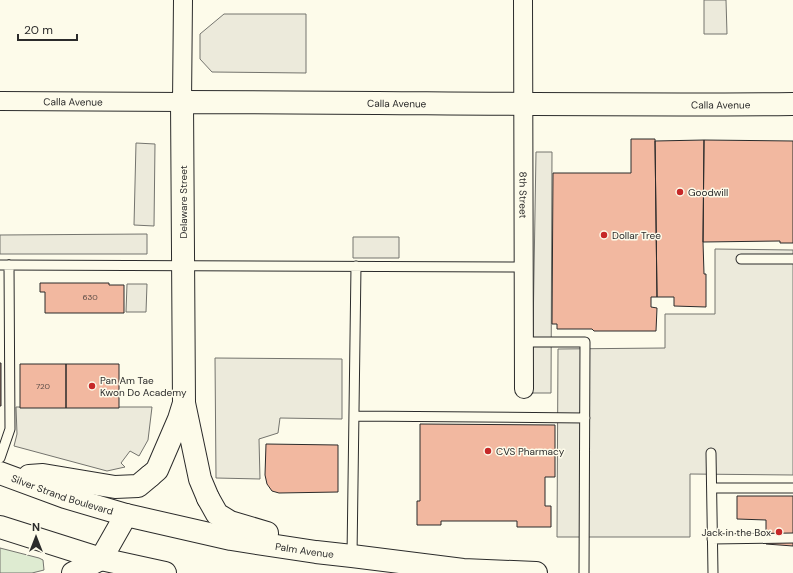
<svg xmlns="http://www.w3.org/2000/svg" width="793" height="573" font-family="'DM Sans',sans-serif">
	<rect width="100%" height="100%" fill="#fdfbea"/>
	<path fill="#deebd1" stroke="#74746e" d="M0 548 39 558 43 560 44 570 32 573H0Z"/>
	<path fill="#eceadb" stroke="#74746e" d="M704 0H726L727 34H704Z
		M224 14H306V73L212 72 200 59V34Z
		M136 143 155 144 154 226 134 225Z
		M536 152H552L551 393H532Z
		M147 234V254H0V235Z
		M353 237H399V258H353Z
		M715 249 793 250V475L690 474V537H557L558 349 665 348V314H715Z
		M127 284H147L146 312H126Z
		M215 358 342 359V419L280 418 278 433 259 439 260 479 216 478Z
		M16 407H152L148 440 139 456 130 451 121 463 125 467 107 471 14 446 17 434Z"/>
	<path fill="#f2b8a0" stroke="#2b2b2b" d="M631 139H655L657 297H651V307L657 308 656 331H594L592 329H557V324H552L553 173H631Z
		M704 140 703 242 704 274H706V307L674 306V297H657L655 141Z
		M704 140 793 141V243H780V241L703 242Z
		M40 283H109V285H124V313H45V292H40Z
		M0 363H1V406H0Z
		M20 364H66V408H20Z
		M66 364H119V408H66Z
		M420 424 555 425V477H545V506H551V527H517V521H441V525H417V501H420Z
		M266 444 338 445V492L279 493 272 491 267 484 265 475Z
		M737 496H793V546L766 544V520L737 519Z"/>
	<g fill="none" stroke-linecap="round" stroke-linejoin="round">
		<defs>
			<path id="lane" d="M741 259H793
				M0 265 524 267
				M524 342H585L584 573
				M354 416 585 418
				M711 453 713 573
				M0 458 10 429 9 265
				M712 488H793
				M712 539 793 538
				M352 556 356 266"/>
			<g id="street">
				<path id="s1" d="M523 0 524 389"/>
				<path id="s2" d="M0 101 182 102 183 0"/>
			</g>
			<g id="secondary">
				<path d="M150 476 157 470 179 419 184 403"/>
				<path id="s3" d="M208 498 200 479 184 403 182 102C386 102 589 106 793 104"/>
			</g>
			<path id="primary" d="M73 573 101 559 126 515"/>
			<g id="highway">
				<path id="s4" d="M0 473 65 497 126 515 231 539 316 552 352 556 463 570 536 573"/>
				<path d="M29 476 43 475 115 487 138 486 150 476"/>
				<path d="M208 498 217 514 230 522 267 533"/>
				<path d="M0 527 101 559 165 573"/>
			</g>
		</defs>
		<use href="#lane" stroke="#2b2b2b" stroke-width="11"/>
		<use href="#street" stroke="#2b2b2b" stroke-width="20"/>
		<use href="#secondary" stroke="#2b2b2b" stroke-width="24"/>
		<use href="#primary" stroke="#2b2b2b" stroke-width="24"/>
		<use href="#highway" stroke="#2b2b2b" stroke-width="24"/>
		<use href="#lane" stroke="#fdfbea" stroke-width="9"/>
		<use href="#street" stroke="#fdfbea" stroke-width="18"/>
		<use href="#secondary" stroke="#fdfbea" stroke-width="22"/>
		<use href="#primary" stroke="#fdfbea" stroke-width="22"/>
		<use href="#highway" stroke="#fdfbea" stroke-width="22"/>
	</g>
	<g fill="#c62828" stroke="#fdfbea" stroke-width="1.5">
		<circle cx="680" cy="192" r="4"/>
		<circle cx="604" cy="235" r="4"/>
		<circle cx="92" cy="386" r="4"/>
		<circle cx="488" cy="451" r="4"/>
		<circle cx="779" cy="532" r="4"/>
	</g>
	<g text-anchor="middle" stroke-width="3" stroke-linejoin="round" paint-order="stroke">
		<g font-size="8" fill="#5d4e48">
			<text x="90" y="300">630</text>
			<text x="43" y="389">720</text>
		</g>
		<g font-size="10" fill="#2b2b2b" stroke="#fdfbea">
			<text dy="4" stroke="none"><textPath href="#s2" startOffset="73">Calla Avenue</textPath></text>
			<text dy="4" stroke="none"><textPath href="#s3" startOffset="614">Calla Avenue</textPath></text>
			<text dy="4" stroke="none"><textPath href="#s3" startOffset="938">Calla Avenue</textPath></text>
			<text dy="4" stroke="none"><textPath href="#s1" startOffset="195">8th Street</textPath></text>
			<text transform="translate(183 202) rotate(-90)" y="4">Delaware Street</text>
			<text dy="4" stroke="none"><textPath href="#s4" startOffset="66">Silver Strand Boulevard</textPath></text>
			<text dy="4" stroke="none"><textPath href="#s4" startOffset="315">Palm Avenue</textPath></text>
		</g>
		<g font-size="10" fill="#2b2b2b" stroke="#fdfbea" text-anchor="start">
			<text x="688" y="196">Goodwill</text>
			<text x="612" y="239">Dollar Tree</text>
			<text x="100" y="384">Pan Am Tae<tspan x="100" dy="12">Kwon Do Academy</tspan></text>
			<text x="496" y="455">CVS Pharmacy</text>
			<text x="771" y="536" text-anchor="end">Jack in the Box</text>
		</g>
	</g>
	<g transform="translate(36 537)" stroke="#fdfbea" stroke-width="3" paint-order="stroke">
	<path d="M0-3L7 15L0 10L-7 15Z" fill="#2b2b2b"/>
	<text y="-6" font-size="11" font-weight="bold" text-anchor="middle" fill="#2b2b2b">N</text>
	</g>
	<path d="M18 34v6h59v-6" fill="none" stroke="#2b2b2b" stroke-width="2"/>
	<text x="24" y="34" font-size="12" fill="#2b2b2b" stroke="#fdfbea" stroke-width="3" paint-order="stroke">20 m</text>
</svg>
